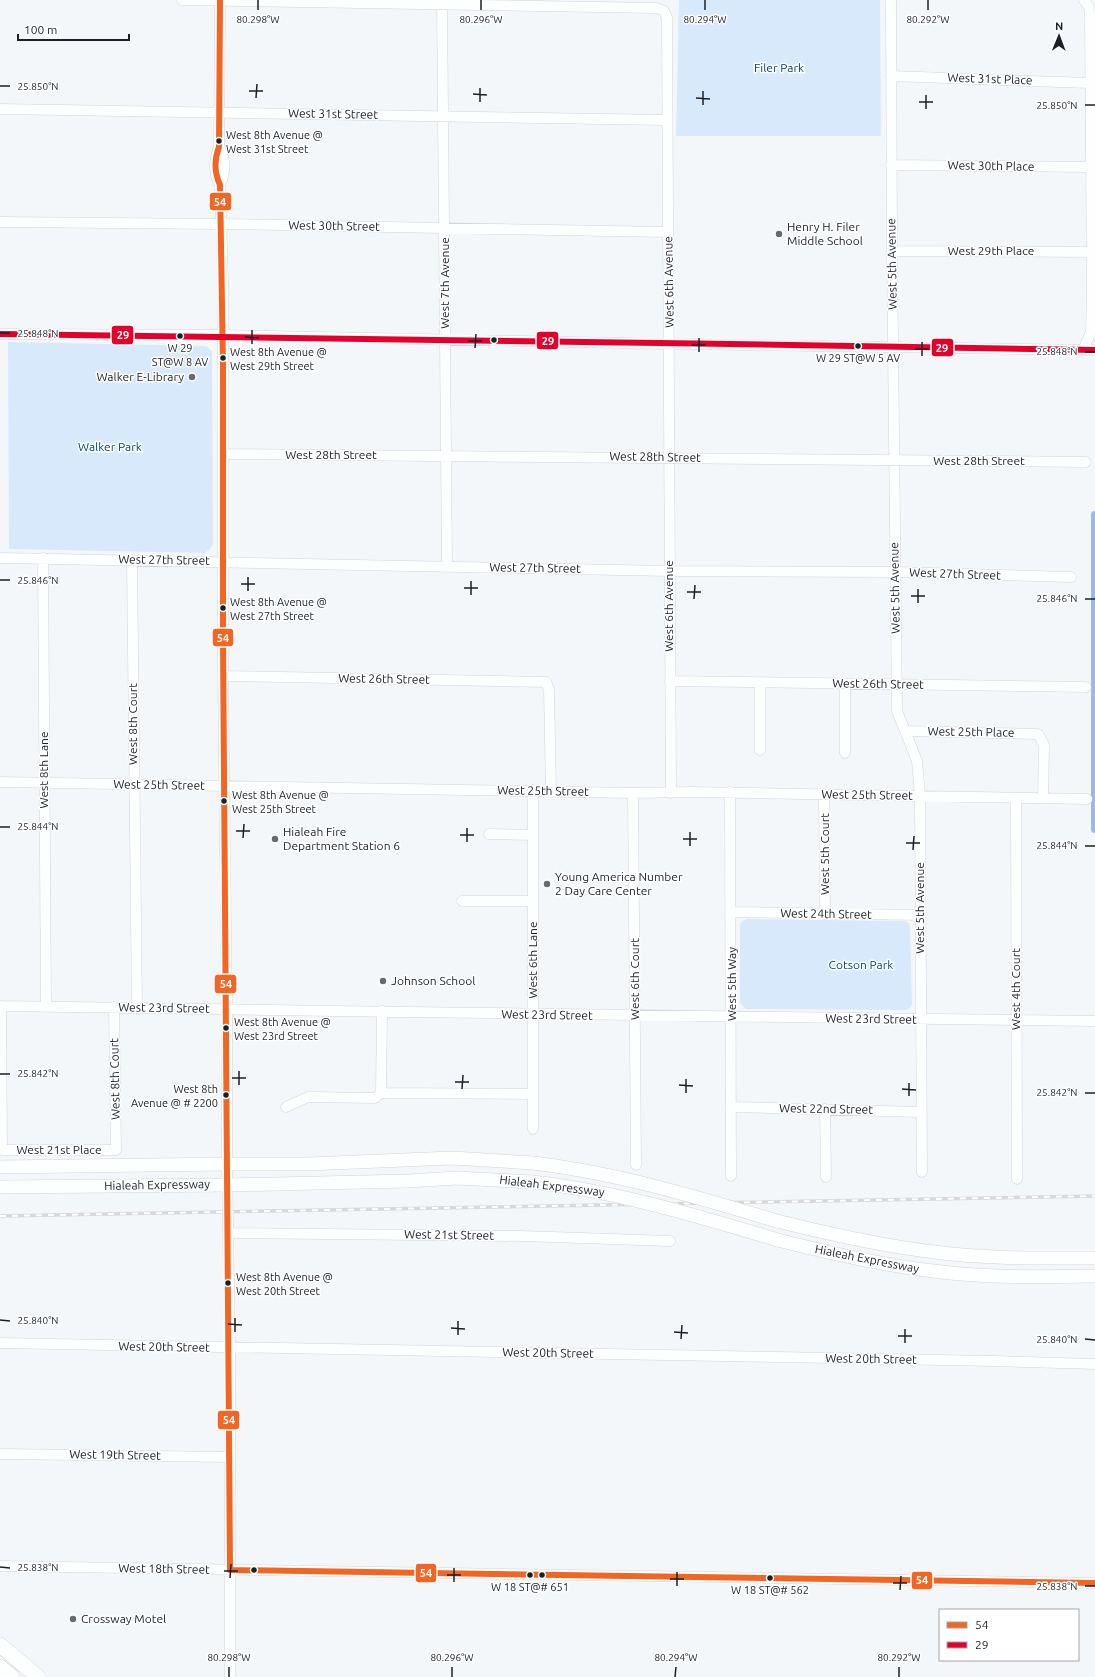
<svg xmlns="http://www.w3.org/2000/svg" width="1095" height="1677" font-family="Ubuntu,sans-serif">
	<rect width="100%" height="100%" fill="#f4f7fa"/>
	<path fill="#d8e9fc" d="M679 0H880L881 136H676Z
		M8 342 206 346 212 351 213 544 210 549 205 553 9 549Z
		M747 919 905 921 909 923 910 927 912 1005 909 1009 905 1010 746 1009 740 1003V925L742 921Z"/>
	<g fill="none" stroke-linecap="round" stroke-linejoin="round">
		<path stroke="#9bbade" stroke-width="8" d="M1095 515V829"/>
		<defs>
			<path id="minor" d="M182 0 657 8 664 11 667 18 671 793
				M220 0 219 147C214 160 213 173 220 185L223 281V676L227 1010V1164L230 1348V1677
				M442 0 447 566
				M891 0 892 251 897 711 917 761 920 796 922 1172
				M891 76 1090 83
				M0 109 667 120
				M219 147C226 160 226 172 220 185
				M891 165 1091 167
				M0 222 222 224 668 232
				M892 251 1091 252
				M0 334 223 335 669 344 1095 350
				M1083 350 1091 332 1092 294 1090 14 1089 7 1084 0
				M223 454 1086 462
				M0 558 669 571 895 572 1071 577
				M43 558 46 1006
				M132 560 137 1008
				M223 676 546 682 549 690 551 791
				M670 681 1086 687
				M905 731 1038 734 1044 745 1043 798
				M760 750V683
				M845 753V684
				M0 782 633 793 690 792 1087 799
				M533 790V1129
				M730 792 731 1176
				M633 793 636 1165
				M824 795 825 914
				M1016 798 1017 1179
				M489 834 533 835
				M462 901H533
				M731 912 920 915
				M0 1006C365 1011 730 1018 1095 1021
				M1 1006 2 1150H116L114 1007
				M381 1093 382 1011
				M286 1107 308 1097 375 1098 381 1093 533 1094
				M731 1107 921 1112
				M825 1109 826 1177
				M228 1233 522 1236 670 1241
				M0 1343 994 1361 1095 1364
				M0 1454 230 1457
				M0 1566 1095 1583"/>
			<path id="major" d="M0 1167 227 1164H308L452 1158 533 1163
				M0 1187 227 1185 408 1181 457 1178 532 1182
				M777 1221C829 1234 881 1246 935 1252 988 1259 1042 1258 1095 1258
				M778 1240C829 1253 881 1265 933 1271 987 1278 1041 1277 1095 1276"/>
			<path id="highway" d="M0 1645 38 1677
				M0 1667 12 1677"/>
		</defs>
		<use href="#minor" stroke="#d1d5d9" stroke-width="11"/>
		<use href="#major" stroke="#d1d5d9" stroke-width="14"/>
		<use href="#highway" stroke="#d1d5d9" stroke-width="16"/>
		<use href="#minor" stroke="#fdfefe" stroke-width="10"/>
		<use href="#major" stroke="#fdfefe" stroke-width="13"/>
		<use href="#highway" stroke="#fdfefe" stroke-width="15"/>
		<defs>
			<path id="rail" d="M0 1216 1095 1196"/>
		</defs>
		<use href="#rail" stroke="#d8d8da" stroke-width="3.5"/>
		<use href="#rail" stroke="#fff" stroke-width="2" stroke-dasharray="6" stroke-linecap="butt"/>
		<defs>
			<path id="major-bridge" d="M533 1163C617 1173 697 1197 777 1221
				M532 1182C616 1191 697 1216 778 1240"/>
		</defs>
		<use href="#major-bridge" stroke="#d1d5d9" stroke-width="14" stroke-linecap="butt"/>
		<use href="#major-bridge" stroke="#fdfefe" stroke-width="13"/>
		<defs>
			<path id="bus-1" d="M220 0 219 147C214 160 214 172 220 185L223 366V640L230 1570 1095 1583"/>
			<path id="bus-2" d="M0 334C365 336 730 345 1095 350"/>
		</defs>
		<use href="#bus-1" stroke="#fff" stroke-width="9"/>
		<use href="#bus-2" stroke="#fff" stroke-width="9"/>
		<use href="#bus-1" stroke="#f26522" stroke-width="6"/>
		<use href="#bus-2" stroke="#e4002b" stroke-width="6"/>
	</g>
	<path fill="none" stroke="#1b2026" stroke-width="1.5" d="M258 10V0M481 10V0M705 10V0M928 10V0M0 86H10M249 91H263M473 94 487 95M256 98 257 84M696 98 710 99M480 102V88M919 102H933M703 105V91M1085 105H1095M926 109V95M0 333H10M245 337 259 338M468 341H482M252 344V330M692 345H706M475 348 476 334M915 349H929M699 352V338M1085 352H1095M922 356V342M0 580H10M241 584H255M464 588H478M248 591V577M687 592H701M471 595V581M911 596H925M694 599 695 585M1085 599H1095M918 603V589M0 827H10M236 831H250M460 835H474M243 838 244 824M683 839H697M467 842V828M906 843H920M690 846V832M1085 846H1095M913 850 914 836M0 1074H10M232 1078H246M455 1082H469M239 1085V1071M679 1085 693 1086M462 1089 463 1075M902 1089 916 1090M686 1093V1079M1085 1093H1095M909 1096V1083M0 1320 10 1321M228 1324 242 1325M451 1328 465 1329M235 1332V1318M674 1332 688 1333M458 1335V1321M898 1336H912M681 1339 682 1325M1085 1339 1095 1340M905 1343V1329M0 1567 10 1568M224 1571H238M447 1575H461M230 1578 231 1564M670 1579H684M454 1582V1568M893 1583H907M677 1586V1572M1085 1586H1095M900 1590 901 1576M229 1677V1667M452 1677V1667M675 1677 676 1667M899 1677V1667"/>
	<g fill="#1b2026" stroke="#fff" stroke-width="1.5">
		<circle cx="219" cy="141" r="3.5"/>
		<circle cx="180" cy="336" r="3.5"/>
		<circle cx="494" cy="340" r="3.5"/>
		<circle cx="858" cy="346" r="3.5"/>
		<circle cx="223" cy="358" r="3.5"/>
		<circle cx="223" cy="608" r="3.5"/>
		<circle cx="224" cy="801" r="3.5"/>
		<circle cx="226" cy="1028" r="3.5"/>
		<circle cx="226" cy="1095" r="3.5"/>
		<circle cx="228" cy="1283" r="3.5"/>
		<circle cx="254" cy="1570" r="3.5"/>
		<circle cx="530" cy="1575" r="3.5"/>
		<circle cx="542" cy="1575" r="3.5"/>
		<circle cx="770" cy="1578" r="3.5"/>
	</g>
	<g fill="#676b70" stroke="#fff" stroke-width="1.5">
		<circle cx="779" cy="234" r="4"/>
		<circle cx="192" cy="377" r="4"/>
		<circle cx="275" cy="839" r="4"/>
		<circle cx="547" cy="884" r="4"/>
		<circle cx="383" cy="981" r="4"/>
		<circle cx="73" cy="1619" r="4"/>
	</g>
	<g text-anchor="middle" stroke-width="3" stroke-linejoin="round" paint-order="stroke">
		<g font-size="11" fill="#1b2026" stroke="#fff" text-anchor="start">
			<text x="226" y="139">West 8th Avenue @<tspan x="226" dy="14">West 31st Street</tspan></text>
			<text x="180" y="352" text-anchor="middle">W 29<tspan x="180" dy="14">ST@W 8 AV</tspan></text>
			<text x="230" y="356">West 8th Avenue @<tspan x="230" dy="14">West 29th Street</tspan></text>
			<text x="858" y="362" text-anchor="middle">W 29 ST@W 5 AV</text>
			<text x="230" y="606">West 8th Avenue @<tspan x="230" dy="14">West 27th Street</tspan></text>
			<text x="232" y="799">West 8th Avenue @<tspan x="232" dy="14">West 25th Street</tspan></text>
			<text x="234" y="1026">West 8th Avenue @<tspan x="234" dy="14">West 23rd Street</tspan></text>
			<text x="218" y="1093" text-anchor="end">West 8th<tspan x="218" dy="14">Avenue @ # 2200</tspan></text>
			<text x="236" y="1281">West 8th Avenue @<tspan x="236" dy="14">West 20th Street</tspan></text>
			<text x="530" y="1591" text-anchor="middle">W 18 ST@# 651</text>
			<text x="770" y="1594" text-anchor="middle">W 18 ST@# 562</text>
		</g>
		<g font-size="12" fill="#004380" stroke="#fff">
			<text x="779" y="72">Filer Park</text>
			<text x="110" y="451">Walker Park</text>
			<text x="861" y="969">Cotson Park</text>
		</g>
		<g font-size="12" fill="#1b2026" stroke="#fff">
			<text transform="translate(990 79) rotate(2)" y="4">West 31st Place</text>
			<text transform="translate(333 114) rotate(1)" y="4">West 31st Street</text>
			<text transform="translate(991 166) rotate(1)" y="4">West 30th Place</text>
			<text transform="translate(334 226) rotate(1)" y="4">West 30th Street</text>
			<text x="991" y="255">West 29th Place</text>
			<text transform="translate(892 264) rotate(-91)" y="4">West 5th Avenue</text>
			<text transform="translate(669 282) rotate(-91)" y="4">West 6th Avenue</text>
			<text transform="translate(445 283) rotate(-90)" y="4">West 7th Avenue</text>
			<text x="331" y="459">West 28th Street</text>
			<text transform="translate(655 457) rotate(1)" y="4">West 28th Street</text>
			<text x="979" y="465">West 28th Street</text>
			<text transform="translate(164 560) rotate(1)" y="4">West 27th Street</text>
			<text transform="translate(535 568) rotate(1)" y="4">West 27th Street</text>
			<text transform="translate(955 574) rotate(2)" y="4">West 27th Street</text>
			<text transform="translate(895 588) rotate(-91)" y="4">West 5th Avenue</text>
			<text transform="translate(669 606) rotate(-90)" y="4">West 6th Avenue</text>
			<text transform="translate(384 679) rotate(1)" y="4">West 26th Street</text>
			<text transform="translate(878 684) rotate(1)" y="4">West 26th Street</text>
			<text transform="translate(133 724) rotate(-90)" y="4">West 8th Court</text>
			<text transform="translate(971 732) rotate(1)" y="4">West 25th Place</text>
			<text transform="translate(44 770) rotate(-90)" y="4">West 8th Lane</text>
			<text transform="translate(159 785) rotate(1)" y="4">West 25th Street</text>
			<text transform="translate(543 791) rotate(1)" y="4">West 25th Street</text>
			<text transform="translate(867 795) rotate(1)" y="4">West 25th Street</text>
			<text transform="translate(825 854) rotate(-90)" y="4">West 5th Court</text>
			<text transform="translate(920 908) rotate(-90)" y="4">West 5th Avenue</text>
			<text transform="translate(826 914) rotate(1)" y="4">West 24th Street</text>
			<text transform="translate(533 960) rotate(-90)" y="4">West 6th Lane</text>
			<text transform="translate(635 979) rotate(-90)" y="4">West 6th Court</text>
			<text transform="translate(732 984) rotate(-90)" y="4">West 5th Way</text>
			<text transform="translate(1016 989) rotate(-90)" y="4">West 4th Court</text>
			<text transform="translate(164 1008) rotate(1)" y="4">West 23rd Street</text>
			<text transform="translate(547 1015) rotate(1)" y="4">West 23rd Street</text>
			<text transform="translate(871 1019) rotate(1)" y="4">West 23rd Street</text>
			<text transform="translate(115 1079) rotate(-91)" y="4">West 8th Court</text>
			<text transform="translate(826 1109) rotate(1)" y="4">West 22nd Street</text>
			<text x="59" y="1154">West 21st Place</text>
			<text transform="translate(157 1185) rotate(-1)" y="4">Hialeah Expressway</text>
			<text transform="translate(552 1186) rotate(7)" y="4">Hialeah Expressway</text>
			<text transform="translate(449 1235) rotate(1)" y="4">West 21st Street</text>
			<text transform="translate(867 1259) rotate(11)" y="4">Hialeah Expressway</text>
			<text transform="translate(164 1347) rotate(1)" y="4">West 20th Street</text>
			<text transform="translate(548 1353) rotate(1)" y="4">West 20th Street</text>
			<text transform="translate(871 1359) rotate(1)" y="4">West 20th Street</text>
			<text transform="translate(115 1455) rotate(1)" y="4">West 19th Street</text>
			<text transform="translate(164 1569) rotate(1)" y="4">West 18th Street</text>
		</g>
		<g font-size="12" fill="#1b2026" stroke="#fff" text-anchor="start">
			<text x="787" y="231">Henry H. Filer<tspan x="787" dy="14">Middle School</tspan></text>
			<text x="184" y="381" text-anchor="end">Walker E-Library</text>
			<text x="283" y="836">Hialeah Fire<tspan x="283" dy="14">Department Station 6</tspan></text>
			<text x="555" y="881">Young America Number<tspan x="555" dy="14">2 Day Care Center</tspan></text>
			<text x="391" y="985">Johnson School</text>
			<text x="81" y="1623">Crossway Motel</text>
		</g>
	</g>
	<g font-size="10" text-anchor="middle" fill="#1b2026" stroke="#fff" stroke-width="3" stroke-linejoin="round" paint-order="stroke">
		<text x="258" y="23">80.298°W</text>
		<text x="481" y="23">80.296°W</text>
		<text x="705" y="23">80.294°W</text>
		<text x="928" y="23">80.292°W</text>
		<text x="38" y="90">25.850°N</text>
		<text x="1057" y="109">25.850°N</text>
		<text x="38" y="337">25.848°N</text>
		<text x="1057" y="355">25.848°N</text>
		<text x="38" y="584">25.846°N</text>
		<text x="1057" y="602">25.846°N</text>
		<text x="38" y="830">25.844°N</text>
		<text x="1057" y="849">25.844°N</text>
		<text x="38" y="1077">25.842°N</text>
		<text x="1057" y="1096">25.842°N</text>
		<text x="38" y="1324">25.840°N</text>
		<text x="1057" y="1343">25.840°N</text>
		<text x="38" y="1571">25.838°N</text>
		<text x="1057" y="1590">25.838°N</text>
		<text x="229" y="1661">80.298°W</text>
		<text x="452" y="1661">80.296°W</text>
		<text x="676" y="1661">80.294°W</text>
		<text x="899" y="1661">80.292°W</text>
	</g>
	<g stroke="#fff" stroke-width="1.5">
		<rect x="209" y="192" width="23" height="19" rx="4" fill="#f26522"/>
		<rect x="111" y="325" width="23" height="20" rx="4" fill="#e4002b"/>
		<rect x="536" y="331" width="23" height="19" rx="4" fill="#e4002b"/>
		<rect x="931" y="338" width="23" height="19" rx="4" fill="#e4002b"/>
		<rect x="212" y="628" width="22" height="19" rx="4" fill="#f26522"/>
		<rect x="214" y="974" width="23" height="20" rx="4" fill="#f26522"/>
		<rect x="217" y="1410" width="23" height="20" rx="4" fill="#f26522"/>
		<rect x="415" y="1563" width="22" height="20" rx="4" fill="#f26522"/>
		<rect x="911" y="1571" width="22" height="19" rx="4" fill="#f26522"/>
	</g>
	<g font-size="11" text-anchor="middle" font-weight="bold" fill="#fff">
		<text x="220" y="206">54</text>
		<text x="123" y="339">29</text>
		<text x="548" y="345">29</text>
		<text x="942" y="352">29</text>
		<text x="223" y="642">54</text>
		<text x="226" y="988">54</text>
		<text x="229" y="1424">54</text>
		<text x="426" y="1577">54</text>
		<text x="922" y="1584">54</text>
	</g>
	<rect x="939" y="1609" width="140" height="52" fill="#ffffff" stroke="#a4a6a8"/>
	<rect x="947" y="1622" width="20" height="6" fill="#f26522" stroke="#a4a6a8"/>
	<text x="975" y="1629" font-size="12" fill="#1b2026">54</text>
	<rect x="947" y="1642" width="20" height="6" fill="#e4002b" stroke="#a4a6a8"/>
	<text x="975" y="1649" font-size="12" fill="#1b2026">29</text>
	<g transform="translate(1059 36) rotate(1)" stroke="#ffffff" stroke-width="3" paint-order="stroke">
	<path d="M0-3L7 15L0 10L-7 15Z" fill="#1b2026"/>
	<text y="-6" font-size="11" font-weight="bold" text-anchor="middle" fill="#1b2026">N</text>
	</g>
	<path d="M18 34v6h111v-6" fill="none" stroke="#1b2026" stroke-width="2"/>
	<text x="24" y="34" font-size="12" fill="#1b2026" stroke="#ffffff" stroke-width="3" paint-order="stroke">100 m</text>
</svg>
